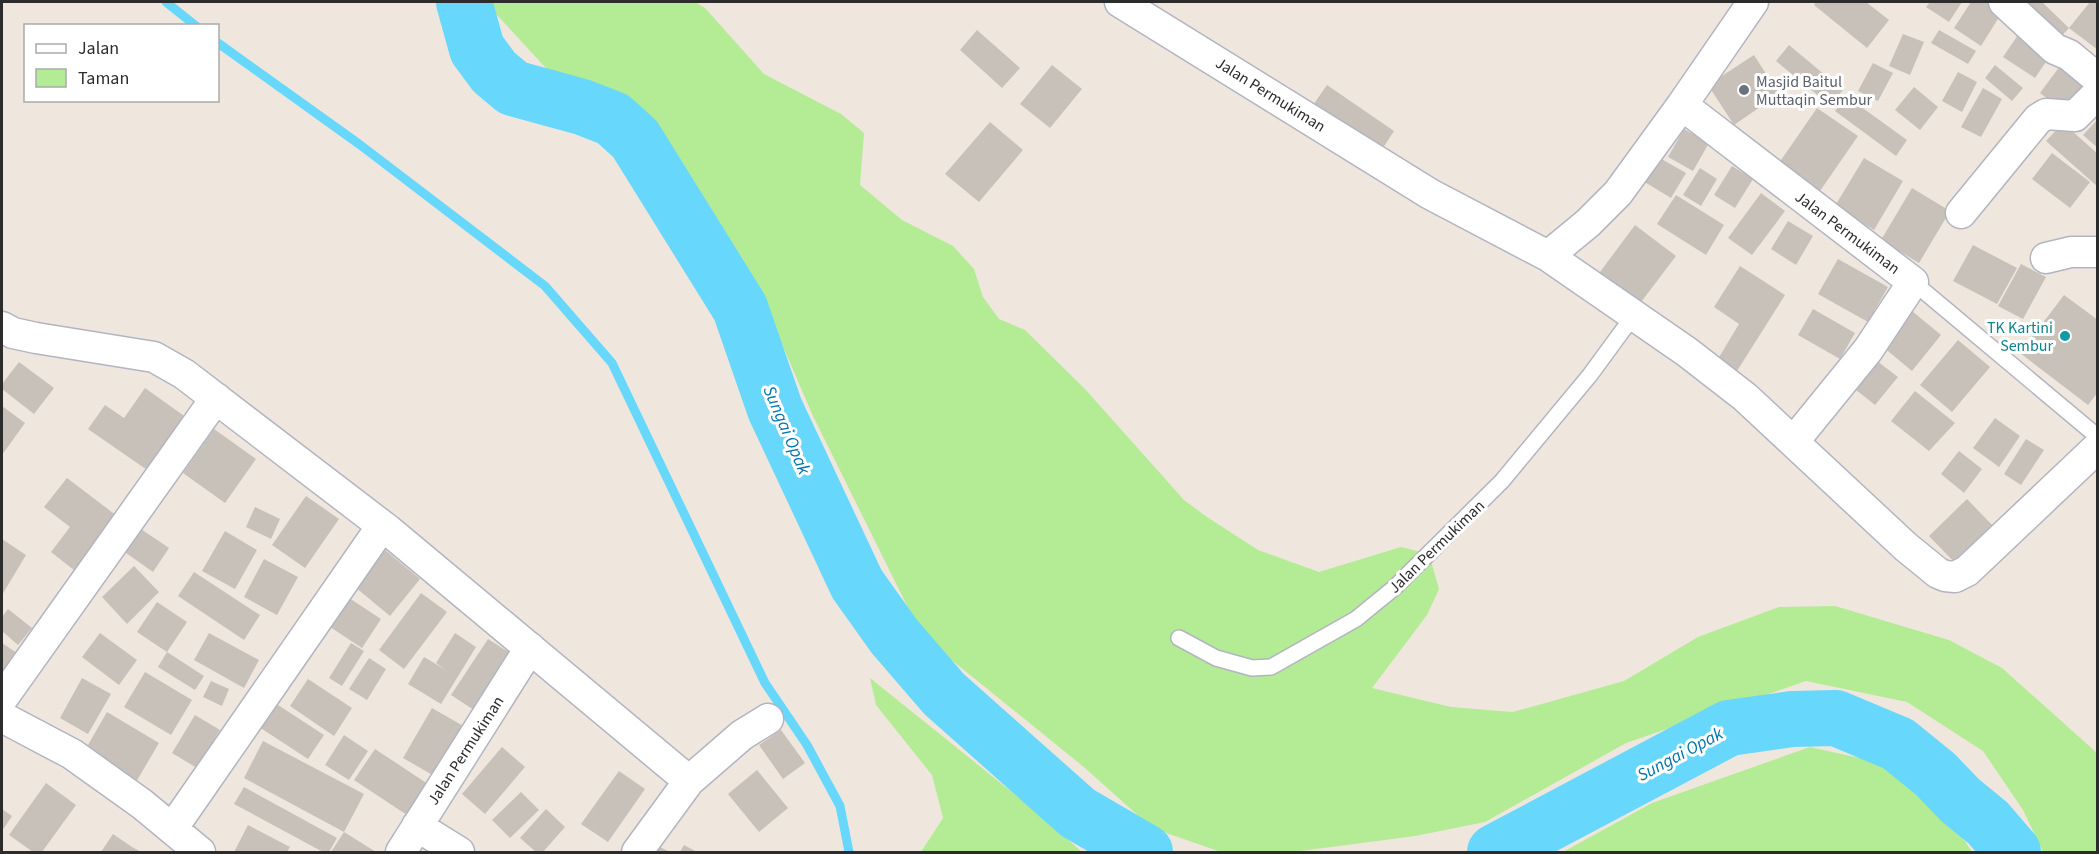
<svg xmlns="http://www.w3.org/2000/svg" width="2099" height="854" font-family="'Source Sans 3',sans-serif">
	<rect width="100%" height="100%" fill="#efe7de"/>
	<path fill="#b4eb95" d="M485 2H695L705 8 764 74 841 114 864 133 860 185 902 220 953 246 974 269 983 297 999 319 1025 330 1085 389 1184 500 1207 517 1258 550 1319 572 1401 547 1429 554 1439 589 1427 615 1372 688 1451 707 1513 712 1624 681 1698 637 1779 607 1835 606 1949 640 2002 668 2097 753V852H2043L2023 810 1983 751 1907 702 1806 681 1626 743 1485 822 1415 836 1293 852H1221L1152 828 1085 768 922 636 813 416 765 305Z
		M870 678 1043 817 1082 852H921L943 818 932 775 876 705Z
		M1810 747 1882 763 1937 798 1972 852H1563L1652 803Z"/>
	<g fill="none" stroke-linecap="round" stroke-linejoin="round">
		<path stroke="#67d7fb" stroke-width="9" d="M166 2 196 26
			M218 43 359 144 545 286 612 363 765 683 807 745 840 806 849 852"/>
		<path stroke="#67d7fb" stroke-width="56" d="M464 2 477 49 494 72 513 88 582 107 613 119 635 139 740 308 775 409 857 584 894 636 944 694 1078 813 1145 852
			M1495 852 1729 728 1792 719 1836 718 1898 744 1935 774 1960 800 1988 823 2013 852"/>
	</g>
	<path fill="#c7c1b9" d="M1816 2H1866L1889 20 1867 48 1814 5Z
		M1930 2H1962L1949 22 1926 7Z
		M1971 2H1998L2006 6 1981 46 1954 28Z
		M2022 2H2042L2069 28 2053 45Z
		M2090 2H2098V50L2069 28Z
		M2022 29 2054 50 2035 78 2003 57Z
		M977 30 1020 68 1002 88 960 50Z
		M1939 30 1976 51 1968 64 1931 43Z
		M1903 34 1924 42 1910 75 1889 66Z
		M1789 45 1843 90 1830 105 1776 61Z
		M1754 55 1779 94 1734 125 1708 85Z
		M2066 58 2094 79 2068 114 2040 93Z
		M1873 63 1893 73 1878 101 1858 91Z
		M1052 65 1082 89 1050 128 1020 104Z
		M1995 65 2023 88 2012 101 1985 78Z
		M1958 72 1977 82 1962 112 1942 101Z
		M1327 85 1394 131 1379 154 1311 108Z
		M1914 87 1938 107 1920 130 1895 110Z
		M1983 88 2002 99 1981 137 1961 127Z
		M1846 96 1907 140 1896 156 1835 111Z
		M1817 108 1858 136 1820 191 1779 163Z
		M2098 119V148L2083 135Z
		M990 122 1023 150 979 202 945 174Z
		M2063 123 2098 154V187L2046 141Z
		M1684 129 1709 143 1693 171 1668 157Z
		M2052 153 2090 182 2070 208 2032 179Z
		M1658 157 1686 173 1671 198 1643 181Z
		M1864 158 1903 181 1874 230 1835 206Z
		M1732 166 1753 179 1735 208 1714 195Z
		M1700 168 1717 179 1701 206 1683 195Z
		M1912 188 1950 211 1919 263 1881 240Z
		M1761 193 1785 211 1752 255 1728 238Z
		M1676 195 1724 225 1706 255 1657 224Z
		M1788 221 1813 236 1796 265 1771 249Z
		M1635 225 1676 256 1635 310 1594 280Z
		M1973 245 2017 268 1997 304 1953 281Z
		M1838 259 1888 287 1868 322 1818 294Z
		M2021 264 2046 277 2023 319 1998 306Z
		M1740 266 1785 295 1737 371 1718 359 1739 324 1714 307Z
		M2064 295 2098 320V392L2088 405 2020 353Z
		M1813 309 1855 333 1840 359 1798 335Z
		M1912 311 1941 335 1912 371 1883 347Z
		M1958 340 1990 367 1952 412 1920 385Z
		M1873 358 1898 377 1875 405 1851 386Z
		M19 362 54 388 34 414 2 389V384Z
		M145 388 187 418 150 472 88 429 105 405 124 418Z
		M1915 391 1955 423 1929 451 1891 421Z
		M2 406 25 423 2 455Z
		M1995 418 2020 436 1999 467 1973 448Z
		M214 429 256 459 225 503 183 473Z
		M2026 439 2044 450 2021 485 2004 474Z
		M1959 451 1982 469 1964 493 1941 474Z
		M67 478 121 519 79 574 51 552 70 527 44 507Z
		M306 496 339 519 305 568 272 545Z
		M1967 499 1995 528 1957 565 1929 536Z
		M255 507 280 519 271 539 246 527Z
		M135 525 169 548 153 572 119 548Z
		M225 531 257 550 235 589 202 571Z
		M2 539 26 555 2 595Z
		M385 550 420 579 390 616 355 587Z
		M264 559 298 577 277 615 244 597Z
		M134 566 159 592 127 624 102 597Z
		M194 572 260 615 244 640 178 596Z
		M421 593 447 612 404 669 379 650Z
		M346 596 381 619 362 648 327 625Z
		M157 602 187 622 167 652 137 632Z
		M8 609 32 628 18 645 2 631V617Z
		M100 633 137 660 119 685 82 657Z
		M209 633 259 660 244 688 194 660Z
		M455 633 476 647 441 704 408 684 424 657 446 670 436 663Z
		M488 639 518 658 480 714 451 695Z
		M2 643 17 653 2 680Z
		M351 643 364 651 342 686 329 678Z
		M167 652 204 676 195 690 158 667Z
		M369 658 386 669 367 700 349 689Z
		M145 672 192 700 171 735 124 707Z
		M82 678 111 694 88 734 60 718Z
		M308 679 352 708 334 736 290 706Z
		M211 681 229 689 222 706 203 697Z
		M275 703 324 735 308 759 259 727Z
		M432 708 465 727 436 777 403 758Z
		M107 712 159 743 136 782 84 752Z
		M195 715 220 730 197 768 172 753Z
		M781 730 805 763 783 779 759 745Z
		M344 735 368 751 349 780 325 765Z
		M263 741 364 794 344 832 244 778Z
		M502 747 525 767 485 814 462 794Z
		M375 749 434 788 413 819 354 780Z
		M757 770 788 808 759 832 728 794Z
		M619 771 645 789 608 842 581 824Z
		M46 783 76 805 42 852H33L9 835Z
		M244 787 337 838 329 852H323L234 804Z
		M521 792 539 810 510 838 492 820Z
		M2 809 12 816 2 831Z
		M546 809 565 827 543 852H536L520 838Z
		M248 825 290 847 287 852H234Z
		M344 832 376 852H331Z
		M113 834 132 847 141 852H101Z
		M684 845 697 852H680Z
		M658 846 670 852H655Z"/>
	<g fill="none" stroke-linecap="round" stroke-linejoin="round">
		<defs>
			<path id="service" d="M1913 282 2098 437
				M1179 638 1216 658 1252 668 1271 667 1356 619 1394 588 1502 481 1590 375 1634 315"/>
			<path id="minor" d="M1120 2 1430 194 1548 256 1687 352 1745 397 1906 547 1938 573 1945 576 1955 577 1967 571 2098 447
				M2004 2 2055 49 2069 55 2098 79
				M1682 105 1913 282 1868 350 1794 441
				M1961 213 2038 119 2046 114 2075 116 2098 93
				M1548 256 1588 223 1618 193 1682 105 1753 2
				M2046 258 2071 252H2098
				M2 327 13 333 36 338 154 357 184 374 388 530 689 781
				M2 699 216 398
				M2 717 72 754 142 804 200 852
				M417 826 459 852
				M172 829 382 526
				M401 852 530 648
				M637 852 689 781 742 735 768 719"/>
		</defs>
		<use href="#service" stroke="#b2b5c1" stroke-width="18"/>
		<use href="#minor" stroke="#b2b5c1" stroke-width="33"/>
		<use href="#service" stroke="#fff" stroke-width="15"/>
		<use href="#minor" stroke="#fff" stroke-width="30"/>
	</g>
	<circle fill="#6b7280" stroke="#fff" stroke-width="2" cx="1744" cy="90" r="6"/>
	<circle fill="#0f9aa8" stroke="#fff" stroke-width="2" cx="2065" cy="336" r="6"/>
	<g text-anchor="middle" stroke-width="6" stroke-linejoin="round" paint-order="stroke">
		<g font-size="16" fill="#5b616d" stroke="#fff" text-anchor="start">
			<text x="1756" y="87">Masjid Baitul<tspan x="1756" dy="18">Muttaqin Sembur</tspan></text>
		</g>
		<g font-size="16" fill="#2c2c2c" stroke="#fff">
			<text transform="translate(1271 94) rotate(32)" y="6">Jalan Permukiman</text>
			<text transform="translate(1848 232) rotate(37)" y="6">Jalan Permukiman</text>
			<text transform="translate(1436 546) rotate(-44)" y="6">Jalan Permukiman</text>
			<text transform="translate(465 750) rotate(-57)" y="6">Jalan Permukiman</text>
		</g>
		<g font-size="16" fill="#0d838f" stroke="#fff" text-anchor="end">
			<text x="2053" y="333">TK Kartini<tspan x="2053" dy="18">Sembur</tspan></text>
		</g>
		<g font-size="18" font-style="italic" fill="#0076ad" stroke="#fff">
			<text transform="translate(787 430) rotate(67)" y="6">Sungai Opak</text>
			<text transform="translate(1680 754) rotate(-28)" y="6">Sungai Opak</text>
		</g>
	</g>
	<rect width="2099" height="854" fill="none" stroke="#2c2c2c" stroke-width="6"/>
	<rect x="24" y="24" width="195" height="78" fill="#ffffff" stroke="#ababab" stroke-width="1.5"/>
	<rect x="36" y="44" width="30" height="9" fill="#ffffff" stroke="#ababab" stroke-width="1.5"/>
	<text x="78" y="54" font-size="18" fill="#2c2c2c">Jalan</text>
	<rect x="36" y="69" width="30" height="18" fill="#b4eb95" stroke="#ababab" stroke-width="1.5"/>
	<text x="78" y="84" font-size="18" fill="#2c2c2c">Taman</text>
</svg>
